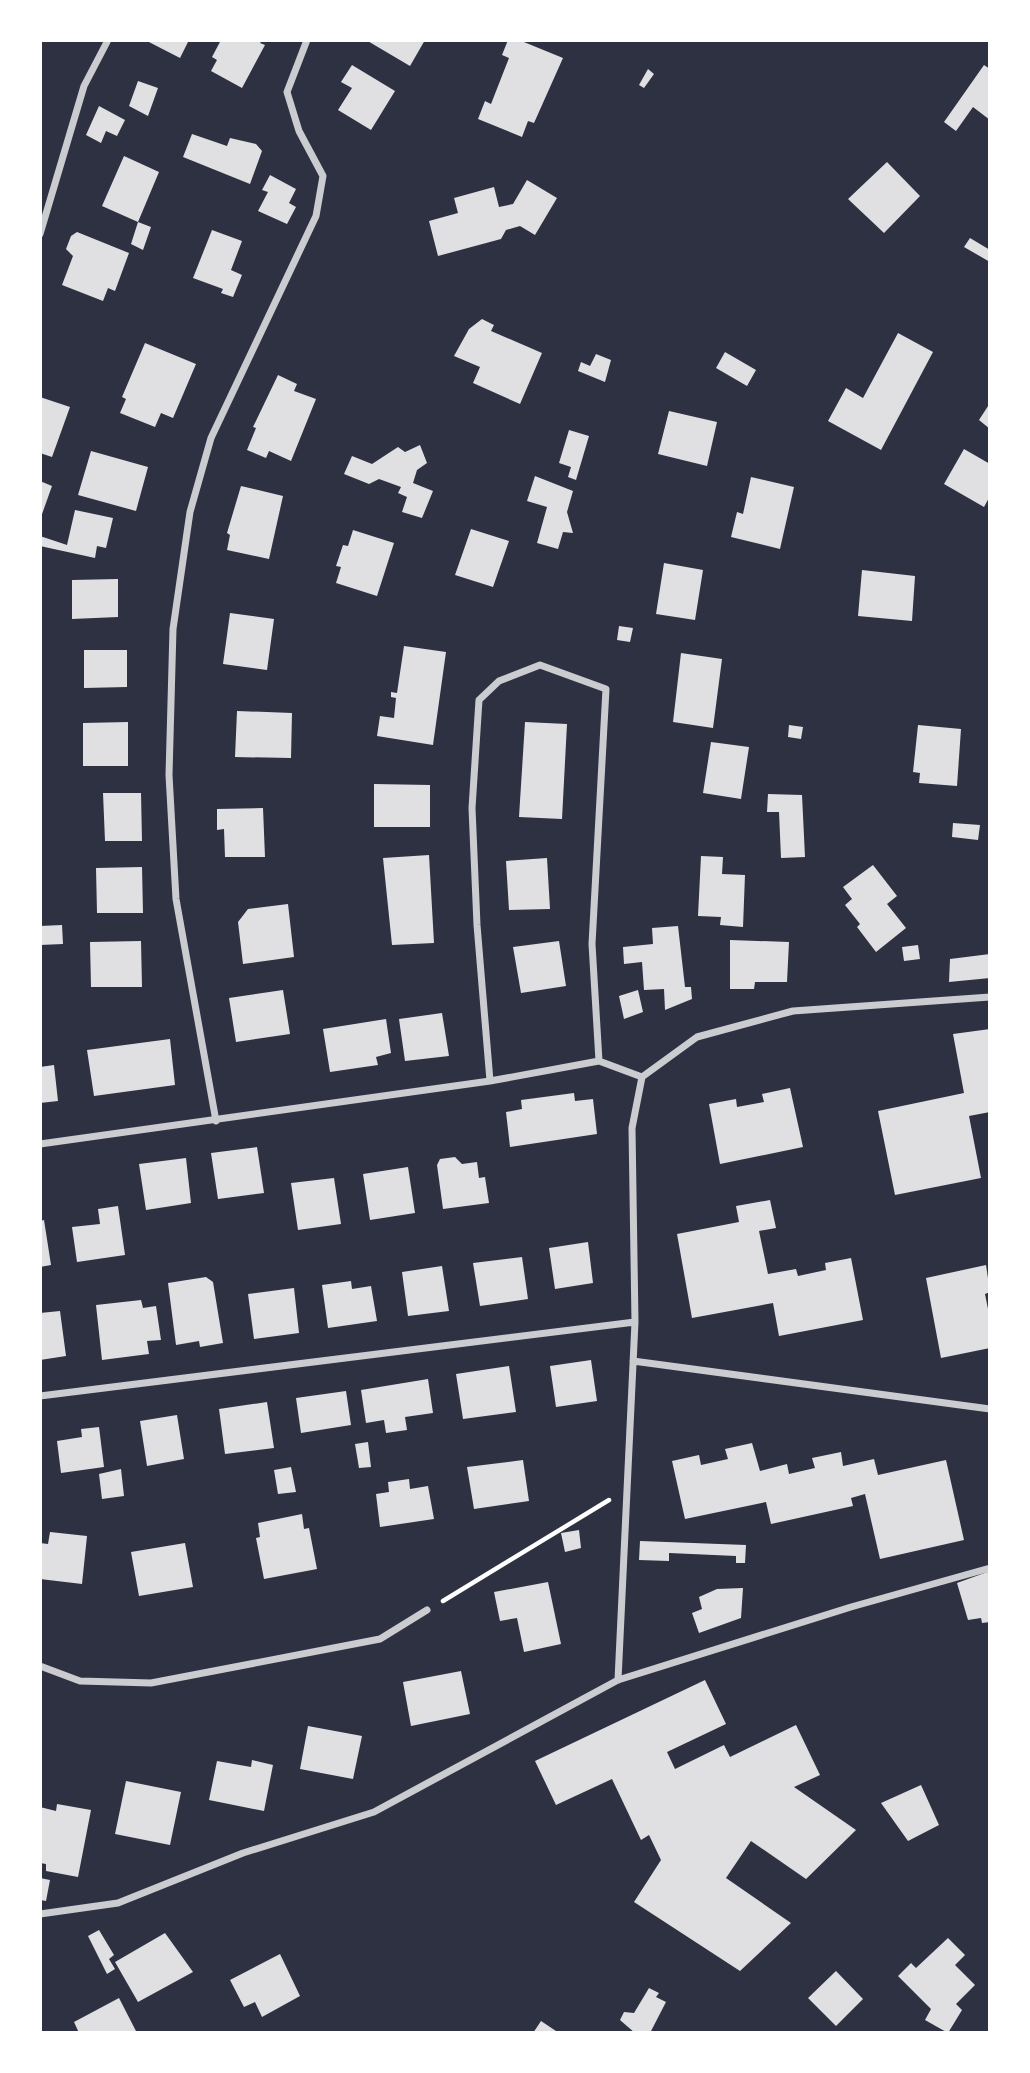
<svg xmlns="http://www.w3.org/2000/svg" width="1030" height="2073" font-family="'Public Sans',sans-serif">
	<rect width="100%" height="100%" fill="#2d3142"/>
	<path fill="#e0e0e3" d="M145 40H189L180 58Z
		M221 40H262L260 43 265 45 242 88 211 71 217 60 212 57Z
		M366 40H425L410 66Z
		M508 40H519L563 58 534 123 528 121 522 137 478 119 485 101 491 104 509 58 502 55Z
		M352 65 395 91 371 130 338 110 352 88 341 82Z
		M984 65 990 69V120L973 107 956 131 944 122Z
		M648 69 654 74 644 88 639 85Z
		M138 81 158 88 148 116 129 106Z
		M99 106 125 120 117 136 106 131 101 143 86 135Z
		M192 134 227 146 230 138 256 144 262 151 250 184 183 157Z
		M124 156 159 172 138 222 102 206Z
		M887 162 920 196 884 233 848 199Z
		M270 175 296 189 289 203 296 207 287 224 258 211 268 192 262 190Z
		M527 180 557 198 535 235 520 226 506 230 501 239 438 256 429 221 458 213 454 198 494 187 499 207 513 204Z
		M138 222 151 227 143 250 131 244Z
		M212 230 242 241 231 270 242 275 233 297 221 293 223 289 193 278Z
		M77 232 129 253 115 291 108 288 103 301 62 285 73 256 66 249 71 236Z
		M970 238 990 250V262L964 247Z
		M482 319 494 325 491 331 542 353 520 404 473 383 480 367 454 356 469 329Z
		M898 333 933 352 881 450 828 421 846 388 863 398Z
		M145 343 196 364 173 418 161 413 155 427 120 413 126 399 122 397Z
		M725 352 756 370 747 386 716 368Z
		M596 354 611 360 605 382 578 371 581 362 590 366Z
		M278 375 297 384 294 391 316 399 291 461 269 451 266 458 247 450 256 428 253 427Z
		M40 397 70 407 52 457 40 453Z
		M990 403V429L979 420Z
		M669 411 717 422 707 466 658 454Z
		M569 430 589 436 576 480 568 477 571 467 559 463Z
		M420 445 427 463 417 470 413 483 433 491 422 518 402 512 407 497 398 493 401 487 379 479 369 484 344 474 352 456 372 464 398 447 405 452Z
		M964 449 990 464V496L984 507 944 484Z
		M91 451 148 467 136 511 78 495Z
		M535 476 573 491 567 512 573 533 563 532 558 549 537 543 547 507 527 501Z
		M751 477 794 487 780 549 731 537 737 512 743 514Z
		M40 481 52 486 41 517H40Z
		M241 486 283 496 269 559 227 550 230 535 227 533Z
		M75 510 113 518 106 548 97 546 95 558 40 546V536L67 545Z
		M471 529 509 541 493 587 455 575Z
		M353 530 394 543 377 596 336 583 341 567 336 566 343 545 348 546Z
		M664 563 703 570 695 620 656 614Z
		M862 570 915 576 912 621 858 616Z
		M118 579V617L72 619V580Z
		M230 613 274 619 267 670 223 664Z
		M619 626 633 628 630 642 617 640Z
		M404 646 446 652 433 745 377 736 380 716 394 718 396 698 391 697V692L397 693Z
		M84 650H127V687L84 688Z
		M681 653 722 659 713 728 673 722Z
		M237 711 292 713 291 758 235 757Z
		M128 722V766H83V723Z
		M525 722 567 724 562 819 519 817Z
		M789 725 803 727 801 739 788 737Z
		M918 725 961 729 957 786 919 783 920 773 913 772Z
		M711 742 749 747 741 799 703 793Z
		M374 784 430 785V827H374Z
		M103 793H141L142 841H105Z
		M768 794 802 795 805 857 781 858 779 812H767Z
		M263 808 265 857H225L224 829 217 830V809Z
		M953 823 980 825 978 840 952 837Z
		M429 855 434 943 392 945 383 858Z
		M701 856 723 857 722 874 745 875 743 927 720 925 721 917 698 916Z
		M547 858 550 909 509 910 506 861Z
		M873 865 897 896 887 904 906 928 876 952 857 927 860 924 845 905 852 899 843 887Z
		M142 867 143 913H97L96 868Z
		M288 904 294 957 243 964 238 922 248 909Z
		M62 925 63 944 40 945V926Z
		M678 926 685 987H691L692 999 665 1010 664 989 644 990 642 962 624 964 623 947 653 944 652 928Z
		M730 940 789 942 787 982H755L754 989H730Z
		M141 941 142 987H91L90 942Z
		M559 941 566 986 521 993 513 947Z
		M918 945 920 959 904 961 902 947Z
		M990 954V978L949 982 950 959Z
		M283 990 290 1034 236 1042 229 998Z
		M638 990 643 1012 624 1019 619 996Z
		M442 1013 449 1056 405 1061 399 1019Z
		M386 1019 391 1053 376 1057 378 1065 330 1072 323 1029Z
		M990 1029V1112L969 1116 981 1178 895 1195 878 1111 964 1093 953 1034Z
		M170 1039 175 1085 94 1096 87 1050Z
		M54 1065 58 1101 40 1103V1067Z
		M790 1088 803 1147 720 1164 709 1104 736 1099 737 1107 764 1102 762 1094Z
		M574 1093 575 1101 593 1099 597 1134 510 1147 506 1112 522 1109 521 1100Z
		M257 1147 264 1193 218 1199 211 1153Z
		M455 1157 462 1164 477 1162 479 1178 485 1177 489 1203 443 1209 437 1165 440 1159Z
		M186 1158 191 1203 146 1210 139 1164Z
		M408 1167 415 1213 370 1220 363 1174Z
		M334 1178 341 1224 298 1230 291 1183Z
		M770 1200 776 1228 759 1231 768 1274 796 1269 798 1276 826 1270 825 1263 851 1258 863 1320 779 1336 773 1303 692 1318 677 1234 739 1222 736 1206Z
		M118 1206 125 1255 77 1262 72 1227 100 1224 98 1209Z
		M44 1220 51 1265 40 1267V1221Z
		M588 1242 593 1283 555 1289 549 1248Z
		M522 1257 528 1299 480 1306 473 1263Z
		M986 1265 990 1292 985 1294 990 1319V1348L941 1358 926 1278Z
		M442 1266 449 1311 408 1316 402 1272Z
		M206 1277 213 1282 223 1343 200 1347 199 1341 176 1345 168 1283Z
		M351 1281 352 1289 371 1286 377 1321 328 1328 322 1285Z
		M294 1288 299 1333 254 1339 248 1294Z
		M141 1300 143 1308 156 1306 161 1340 147 1341 149 1354 102 1360 96 1305Z
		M60 1311 66 1356 40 1360V1313Z
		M591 1360 597 1401 556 1407 550 1366Z
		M509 1366 516 1412 463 1419 456 1374Z
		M428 1379 433 1413 405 1417 407 1430 386 1433 384 1420 366 1423 361 1390Z
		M346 1391 351 1425 301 1433 296 1398Z
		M267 1402 274 1448 225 1454 219 1409Z
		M177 1415 184 1459 147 1466 140 1421Z
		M99 1427 104 1467 61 1473 57 1441 82 1437 81 1429Z
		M368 1442 371 1467 359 1468 355 1444Z
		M752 1443 760 1471 787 1464 789 1474 815 1468 812 1458 841 1452 843 1466 874 1459 878 1475 946 1460 964 1540 880 1559 865 1494 851 1498 853 1506 771 1524 766 1502 685 1519 672 1461 699 1455 701 1465 728 1459 725 1449Z
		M523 1460 529 1501 474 1509 467 1467Z
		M291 1467 296 1492 278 1494 274 1470Z
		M121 1469 124 1496 102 1499 99 1474Z
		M409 1479 410 1489 428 1486 434 1519 380 1527 376 1494 389 1492 388 1482Z
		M302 1514 304 1529 309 1528 317 1569 264 1579 256 1538 260 1537 258 1523Z
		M579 1530 581 1548 565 1552 561 1533Z
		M50 1532 87 1536 82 1584 40 1579V1543L48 1544Z
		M640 1541 746 1545 745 1563H736V1556L669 1553V1561L639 1560Z
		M185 1543 193 1587 139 1596 131 1552Z
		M990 1571V1622L982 1623 981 1618 968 1620 957 1583Z
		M548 1582 561 1644 524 1652 517 1618 500 1621 494 1592Z
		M743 1588 741 1618 699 1633 692 1613 702 1609 699 1597 717 1589Z
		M461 1671 470 1714 411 1726 403 1682Z
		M705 1680 726 1724 667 1752 675 1769 724 1745 730 1757 796 1725 820 1775 794 1787 856 1830 806 1879 751 1841 726 1878 791 1923 740 1971 634 1902 661 1860 649 1835 641 1840 612 1779 556 1805 535 1761Z
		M308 1726 362 1736 353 1779 300 1769Z
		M252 1760 273 1765 264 1811 209 1800 217 1761 251 1767Z
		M126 1781 181 1792 170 1845 115 1834Z
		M921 1785 939 1825 908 1841 881 1803Z
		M57 1804 91 1810 78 1877 46 1871V1864L40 1863V1807L56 1811Z
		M40 1878 50 1880 46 1901 40 1900Z
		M99 1930 114 1955 109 1959 115 1969 107 1974 88 1936Z
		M165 1933 193 1972 138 2002 115 1962Z
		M948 1938 965 1955 955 1965 975 1985 956 2004 962 2010 948 2033 925 2020 931 2009 898 1976 911 1963 916 1968Z
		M280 1954 300 1996 262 2017 255 2002 244 2007 230 1980Z
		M836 1971 863 1999 836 2026 808 1998Z
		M649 1988 659 1993 656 1997 666 2002 650 2033H635L620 2020 624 2012 634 2013Z
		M119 1998 137 2033H79L74 2022Z
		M541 2021 559 2033H533Z"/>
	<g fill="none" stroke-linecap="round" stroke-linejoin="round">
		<path stroke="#fff" stroke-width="4.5" d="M443 1601 609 1500"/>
		<path stroke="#caccd0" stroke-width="7" d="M40 234 84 86 108 40
			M490 1081 477 925 472 808 479 700 499 681 540 665 606 689 592 944 599 1061
			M216 1121 176 899 169 775 173 629 190 512 211 438 316 216 323 176 299 131 287 92 307 40
			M40 1144 490 1081 599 1061 642 1077 697 1037 793 1011 990 997
			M633 1361 990 1409
			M40 1396 635 1322
			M40 1666 80 1681 151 1683 380 1639 427 1610
			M618 1680 635 1322 632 1128 642 1077
			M40 1914 118 1903 243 1853 374 1812 618 1680 851 1607 990 1568"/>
	</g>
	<rect width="1030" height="2073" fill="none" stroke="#ffffff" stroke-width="84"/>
</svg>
